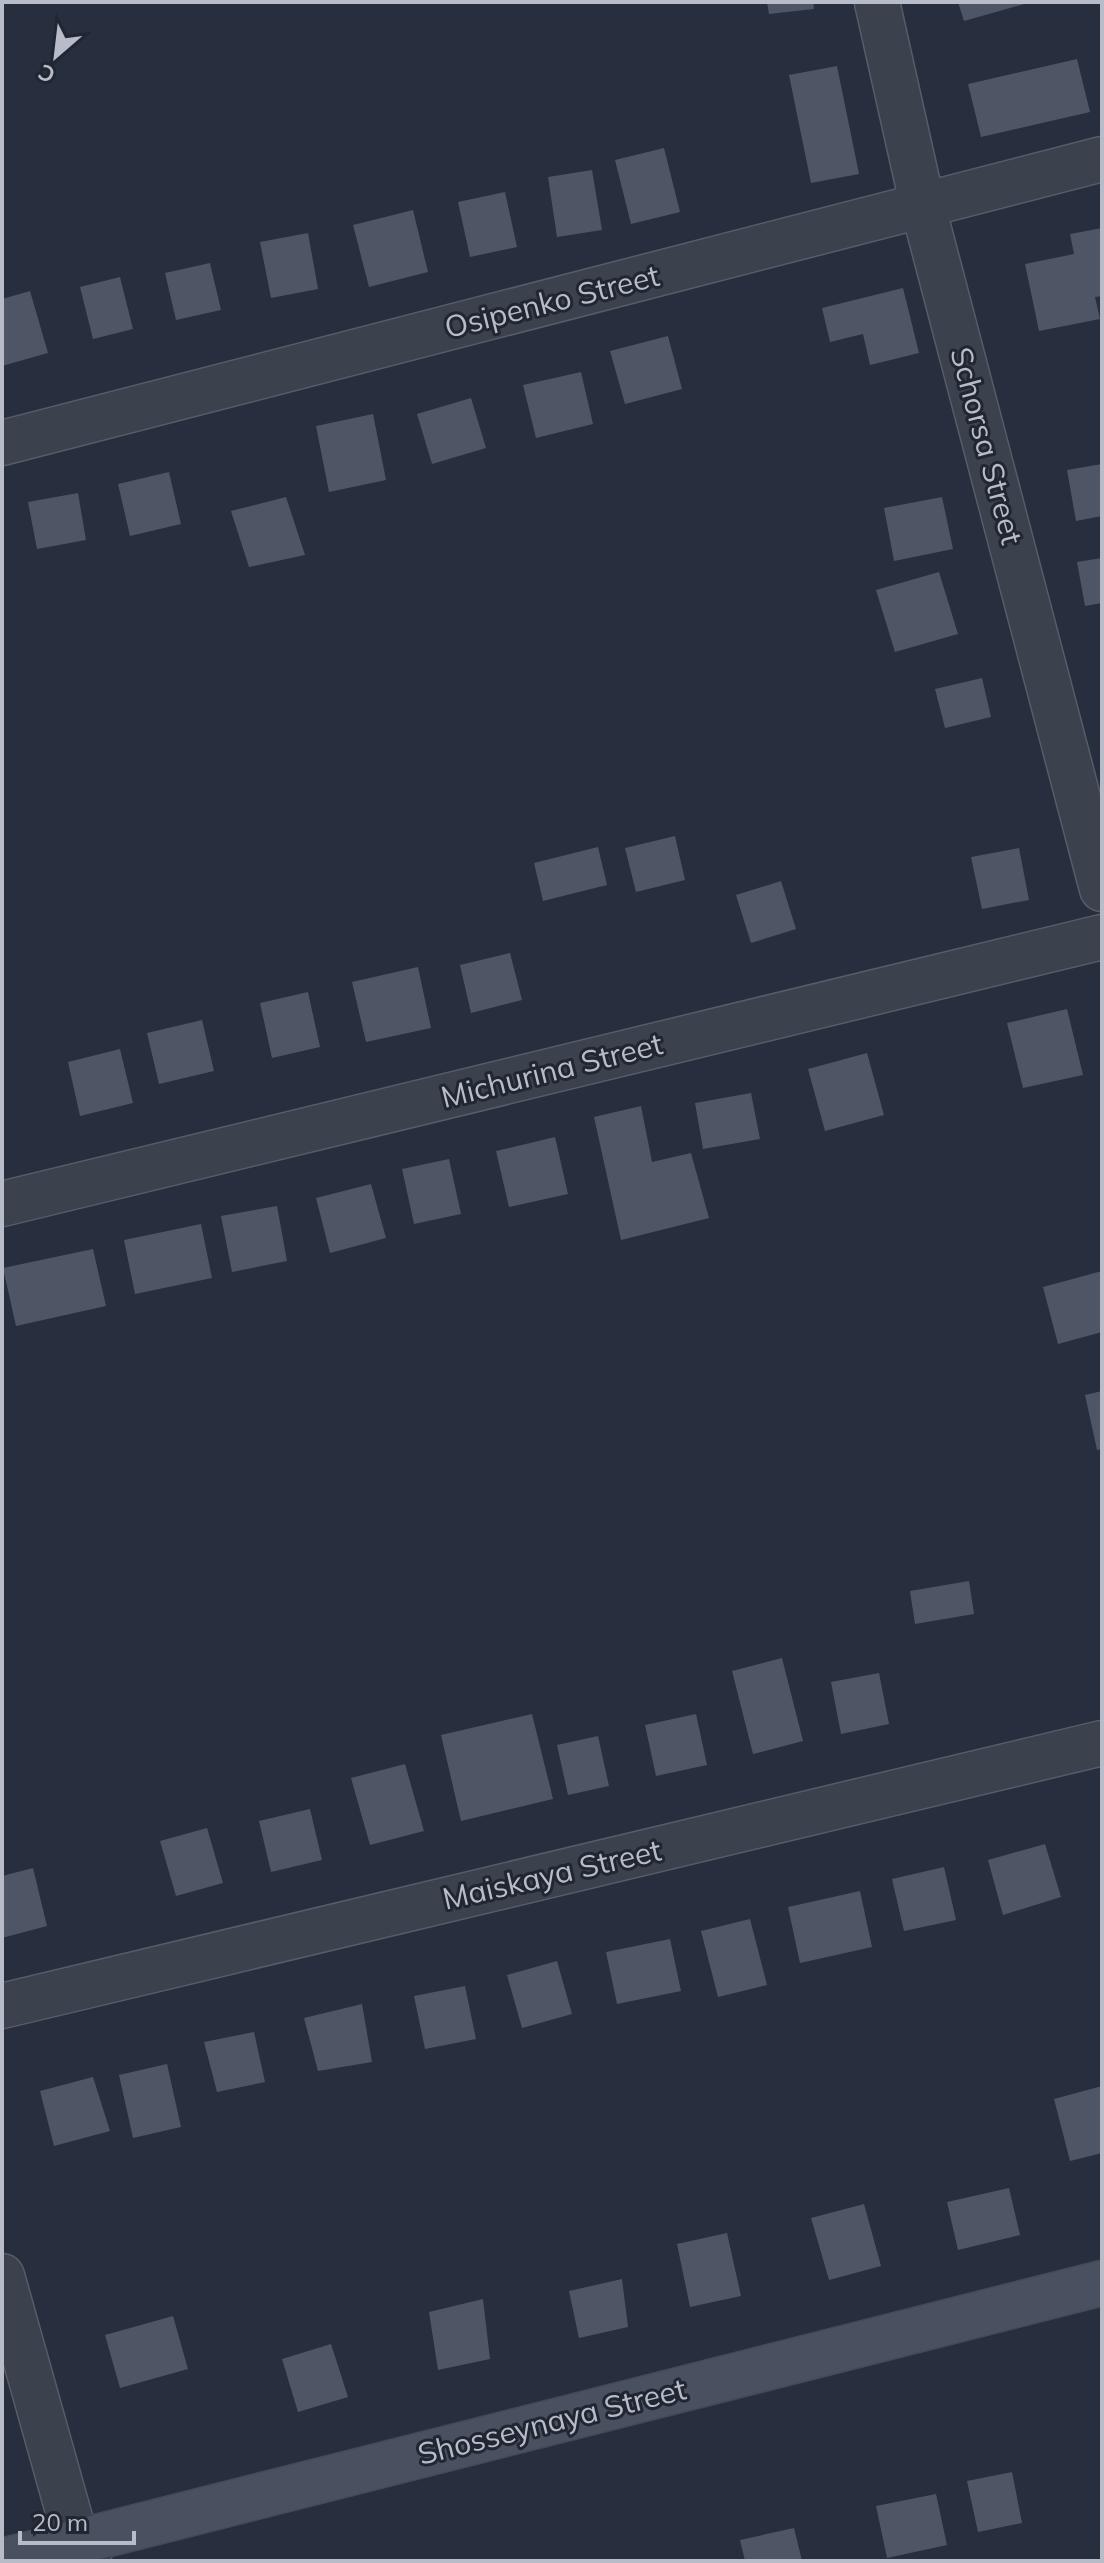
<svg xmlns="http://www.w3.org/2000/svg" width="1104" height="2563" font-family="Mulish,sans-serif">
	<rect width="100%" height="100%" fill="#272e3d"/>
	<path fill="#4e5666" d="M767 2H813L814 9 769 14Z
		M958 2H1028V3L964 21Z
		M1077 59 1090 112 981 137 968 84Z
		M837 66 859 174 811 183 789 75Z
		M664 148 680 212 631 224 615 160Z
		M592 170 602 230 557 237 548 177Z
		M505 192 517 247 470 257 458 202Z
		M413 210 428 272 369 287 353 225Z
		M1102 228V296L1095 297 1100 319 1039 331 1025 264 1074 254 1070 234Z
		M308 233 318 289 271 298 260 242Z
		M210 263 221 310 176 320 165 273Z
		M120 277 133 329 93 339 80 287Z
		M903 288 919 353 870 365 863 334 830 342 822 308Z
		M30 291 48 353 2 366V299Z
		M668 336 682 389 625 404 610 351Z
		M581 372 593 424 536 438 523 385Z
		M471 398 486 448 432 464 417 414Z
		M373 414 386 480 329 492 316 426Z
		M1102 464V516L1076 521 1067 470Z
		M169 472 181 524 130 536 118 484Z
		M78 493 86 540 37 549 28 502Z
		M286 497 305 555 249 567 231 511Z
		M942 497 953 549 894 561 884 508Z
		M1102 558V603L1085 606 1077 562Z
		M939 572 958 634 895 652 876 590Z
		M982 678 991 717 945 728 935 689Z
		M675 836 685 880 636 892 625 848Z
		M598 847 607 885 543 901 534 863Z
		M1019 848 1029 900 982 909 971 857Z
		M781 881 796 929 751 943 736 895Z
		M510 953 522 1000 471 1013 460 965Z
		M418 967 431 1028 366 1042 352 982Z
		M308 992 320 1047 272 1058 260 1003Z
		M1067 1009 1083 1075 1023 1088 1007 1023Z
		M202 1020 214 1071 159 1084 147 1033Z
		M120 1049 133 1103 80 1116 68 1062Z
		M867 1053 884 1115 825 1131 808 1069Z
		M751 1093 760 1139 703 1149 695 1103Z
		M641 1106 652 1162 691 1153 709 1218 621 1240 594 1117Z
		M555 1137 568 1194 509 1207 496 1151Z
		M449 1159 461 1214 414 1224 402 1169Z
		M371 1184 386 1238 330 1253 316 1198Z
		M277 1206 287 1261 232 1272 221 1216Z
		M201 1224 212 1278 135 1294 124 1240Z
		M93 1249 106 1306 16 1326 3 1268Z
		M1102 1271V1332L1058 1344 1043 1287Z
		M1102 1391V1449L1097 1450 1085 1395Z
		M969 1581 974 1614 915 1624 910 1591Z
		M782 1658 803 1741 753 1754 732 1671Z
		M879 1673 889 1724 841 1734 831 1682Z
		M532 1714 553 1799 461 1821 441 1735Z
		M696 1714 707 1765 656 1776 645 1725Z
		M598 1736 609 1786 568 1795 557 1745Z
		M405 1764 424 1831 370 1845 351 1778Z
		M310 1809 322 1860 271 1872 259 1821Z
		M207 1828 223 1883 176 1896 160 1841Z
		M1045 1844 1061 1897 1003 1915 988 1860Z
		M944 1867 956 1920 904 1931 892 1879Z
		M33 1868 47 1926 2 1938V1876Z
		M860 1891 872 1947 800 1963 788 1907Z
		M750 1919 767 1985 718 1997 701 1931Z
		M670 1939 681 1991 617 2004 606 1952Z
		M557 1961 572 2014 522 2028 507 1975Z
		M465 1986 476 2039 425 2049 414 1996Z
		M362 2004 372 2062 318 2071 304 2018Z
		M254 2032 265 2082 217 2092 204 2042Z
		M167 2064 181 2127 133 2138 119 2075Z
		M93 2077 110 2131 54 2146 40 2091Z
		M1102 2086V2153L1070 2161 1054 2099Z
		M1009 2188 1020 2235 958 2250 947 2202Z
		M864 2204 881 2266 829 2280 811 2218Z
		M727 2233 741 2296 690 2307 677 2244Z
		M622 2279 628 2327 579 2338 569 2291Z
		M483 2299 490 2359 438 2370 429 2312Z
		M173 2316 188 2369 120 2388 105 2335Z
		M331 2344 348 2397 298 2412 282 2359Z
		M1012 2472 1022 2523 978 2532 967 2481Z
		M936 2494 947 2545 887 2558 876 2506Z
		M794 2528 802 2561H745L740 2540Z"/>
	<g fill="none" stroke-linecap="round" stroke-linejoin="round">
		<defs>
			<path id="minor" d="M877 2 923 207 1102 889
				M2 443 1102 159
				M2 1204 1102 937
				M2 2006 1102 1743
				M2 2276 77 2543 89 2561"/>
			<path id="secondary" d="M2 2561 1102 2283"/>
		</defs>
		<use href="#minor" stroke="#565c68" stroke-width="47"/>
		<use href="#secondary" stroke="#444a56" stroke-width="47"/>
		<use href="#minor" stroke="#3b414d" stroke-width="44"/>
		<use href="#secondary" stroke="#495060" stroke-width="44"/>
	</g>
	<g text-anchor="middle" stroke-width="6" stroke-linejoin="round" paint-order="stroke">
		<g font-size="30" fill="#b7bcc8" stroke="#202632">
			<text transform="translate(552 302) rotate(-14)" y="10">Osipenko Street</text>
			<text transform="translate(986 446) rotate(75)" y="10">Schorsa Street</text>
			<text transform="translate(552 1071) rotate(-14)" y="10">Michurina Street</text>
			<text transform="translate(552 1875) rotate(-13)" y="10">Maiskaya Street</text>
			<text transform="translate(552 2422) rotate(-14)" y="10">Shosseynaya Street</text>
		</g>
	</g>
	<rect width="1104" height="2563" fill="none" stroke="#b7bcc8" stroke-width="8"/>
	<g transform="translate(56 56) rotate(208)" stroke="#202632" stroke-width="6" paint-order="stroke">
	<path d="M0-6L14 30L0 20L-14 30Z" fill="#b7bcc8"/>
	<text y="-12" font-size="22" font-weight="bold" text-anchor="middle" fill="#b7bcc8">С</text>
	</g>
	<path d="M20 2531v12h114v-12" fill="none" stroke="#b7bcc8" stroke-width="4"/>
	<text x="32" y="2531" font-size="24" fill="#b7bcc8" stroke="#202632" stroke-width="6" paint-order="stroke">20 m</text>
</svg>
